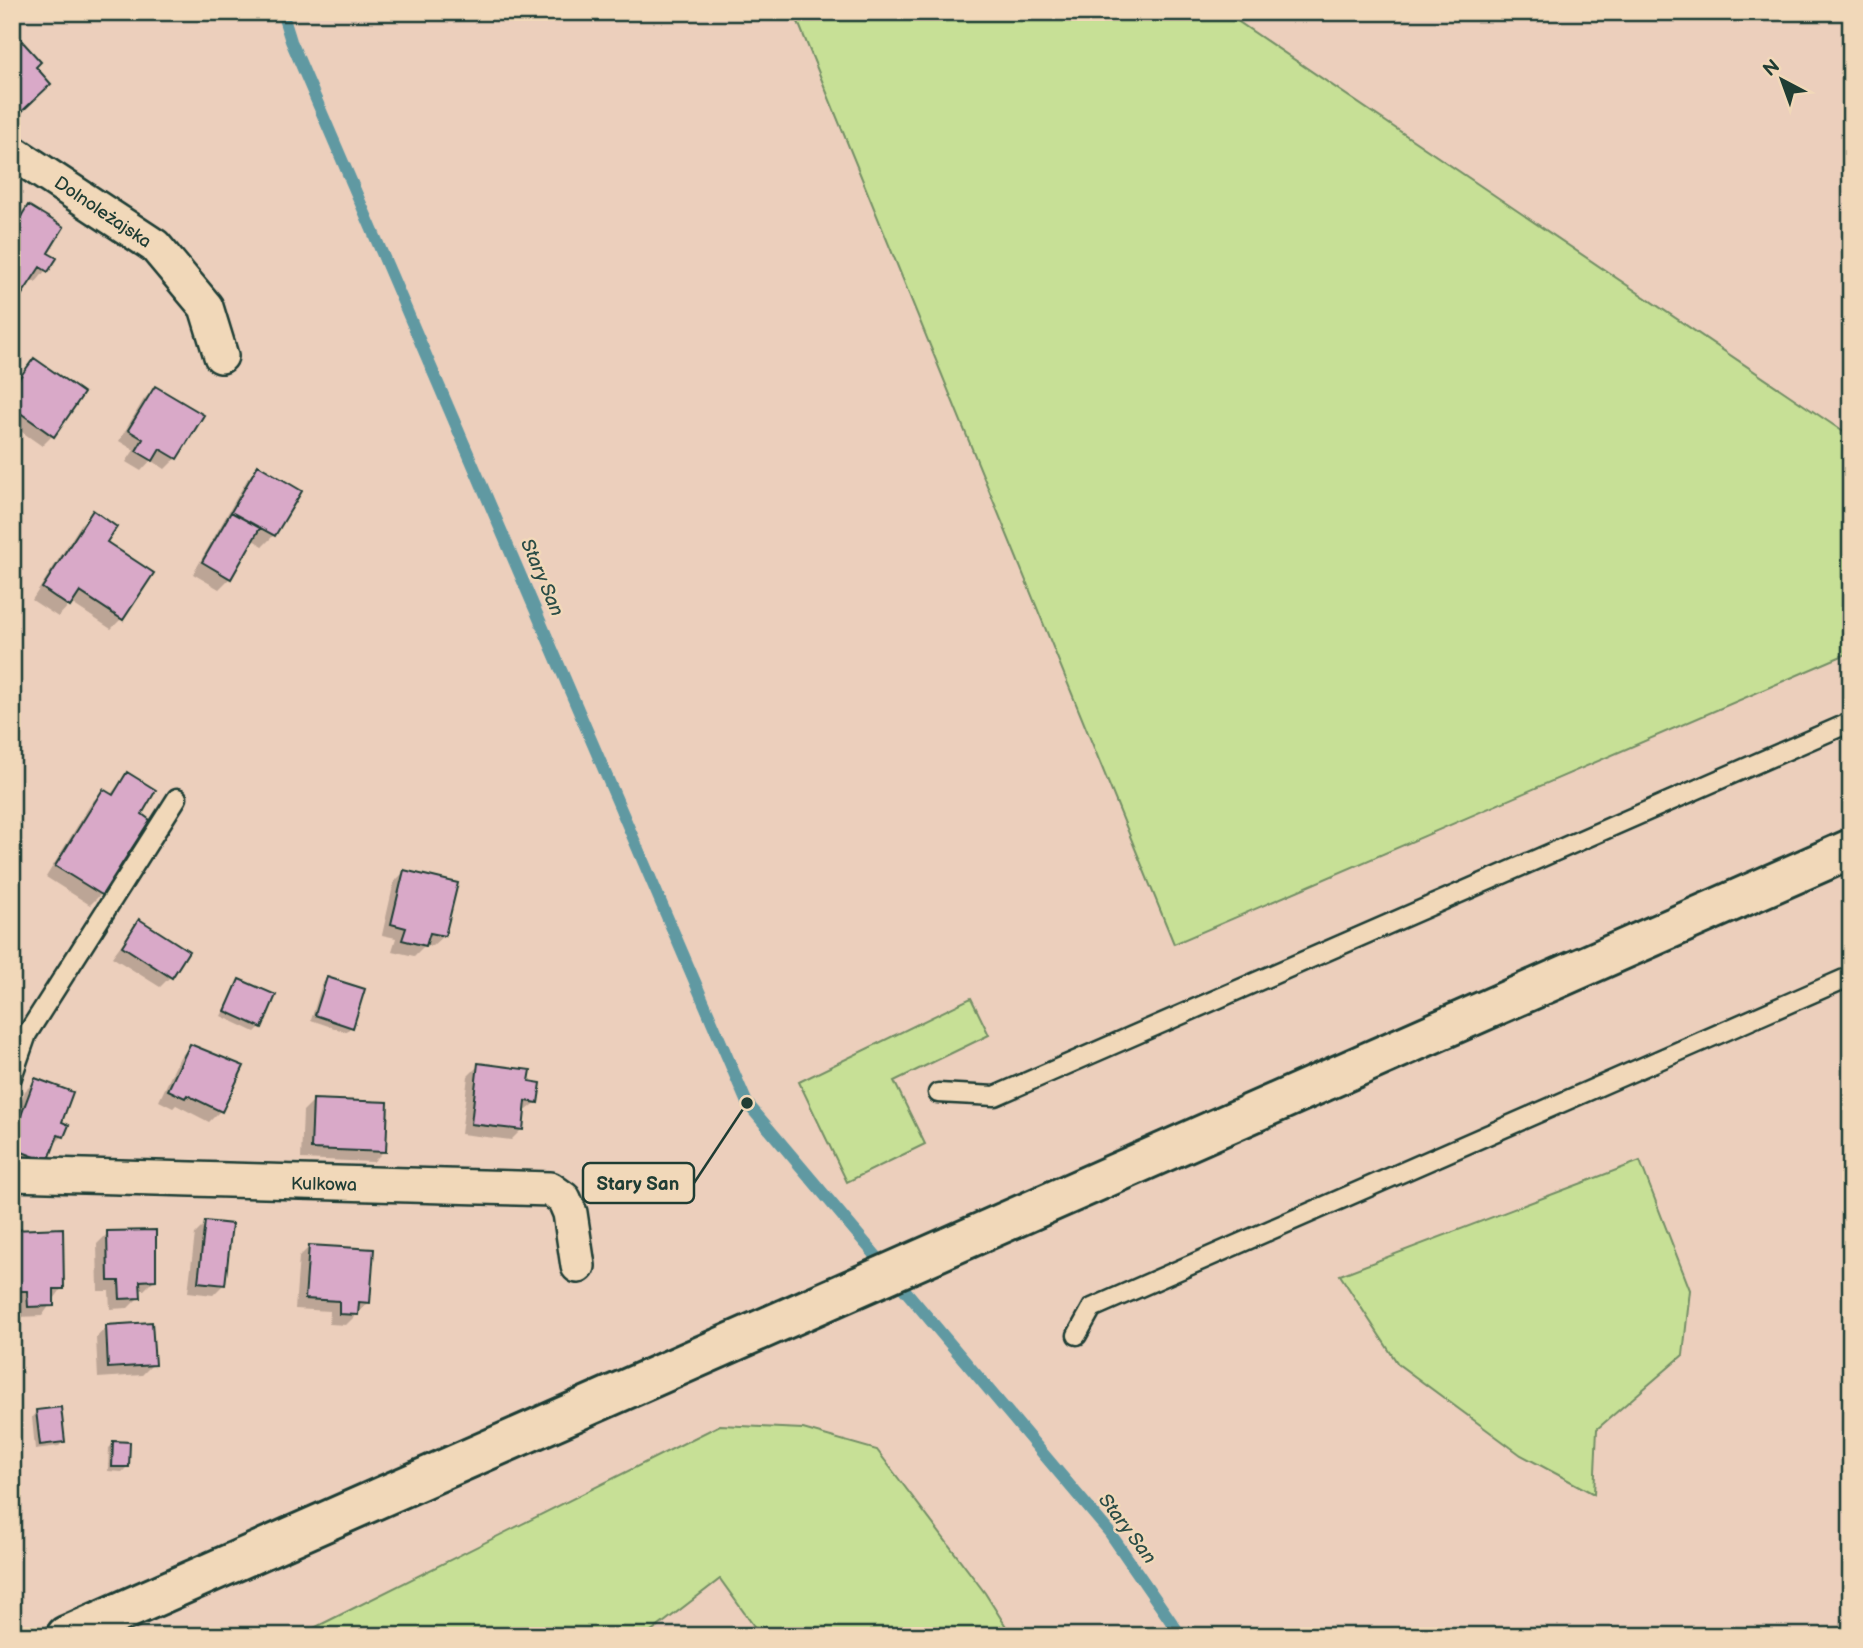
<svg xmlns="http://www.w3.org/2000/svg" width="1863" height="1648" font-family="'Balsamiq Sans',sans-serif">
	<rect width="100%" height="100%" fill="#eccfbc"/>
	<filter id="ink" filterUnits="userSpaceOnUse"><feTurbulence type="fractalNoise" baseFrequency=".0143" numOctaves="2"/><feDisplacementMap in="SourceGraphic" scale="14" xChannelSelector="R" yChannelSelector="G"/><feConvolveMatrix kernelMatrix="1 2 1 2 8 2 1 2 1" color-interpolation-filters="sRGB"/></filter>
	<g filter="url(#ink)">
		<path fill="#c7e096" stroke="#738e65" stroke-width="2" d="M794 12H1224L1851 437V652L1174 944Z
			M971 998 989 1035 894 1081 925 1144 847 1182 799 1082Z
			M1640 1161 1690 1290 1683 1355 1597 1429 1594 1494 1521 1455 1398 1364 1340 1275Z
			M720 1425 803 1429 877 1450 985 1593 1012 1636H761L720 1579 646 1636H298Z"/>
		<path fill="#0003" d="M29 207 46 253 55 259 36 282 30 279 12 303V227Z
			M34 360 53 435 42 446 12 425V386Z
			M155 388 176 458 165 469 151 460 141 471 126 462 134 450 119 441 144 399Z
			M259 468 274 535 263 546 251 539 230 578 219 589 193 574 248 478Z
			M93 513 105 542 122 618 111 629 71 603 58 617 32 600 82 523Z
			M127 774 101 894 90 905 46 877 92 802 103 791 110 795Z
			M405 871 443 936 432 946 425 945 414 956 392 951 396 938 382 935 394 882Z
			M139 921 171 976 160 987 112 957Z
			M327 979 351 1027 346 1032 311 1020 322 984Z
			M239 981 260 1027 255 1032 221 1016Z
			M191 1046 242 1067 220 1111 209 1122 176 1105 173 1108 159 1101 180 1057Z
			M479 1065 527 1083 537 1102 523 1113 521 1130 511 1140 461 1134 468 1076Z
			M35 1081 63 1136 52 1146 47 1161 12 1163V1125L25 1091Z
			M314 1100 384 1151 373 1162 301 1159 303 1111Z
			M206 1223 224 1284 213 1295 188 1292 195 1234Z
			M12 1232 62 1288 42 1316 18 1317 17 1301H12Z
			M108 1233 155 1279 144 1290H139V1297L128 1308 110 1309 109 1291H98L97 1244Z
			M310 1246 369 1302 346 1325 329 1324 330 1311 295 1309 299 1257Z
			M106 1327 153 1364 142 1375 98 1378 96 1338Z
			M36 1412 64 1441 59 1446 35 1449 32 1417Z
			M114 1443 127 1467 122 1472 108 1471 109 1448Z"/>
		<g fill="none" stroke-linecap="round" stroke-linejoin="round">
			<path stroke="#6099a2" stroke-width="12" d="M282 12 291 41 747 1103 1110 1533 1181 1636"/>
		</g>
		<path fill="#d9a9c8" stroke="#1f3d34" stroke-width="2" d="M21 40 41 62 36 67 51 84 16 117 12 112V48Z
			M28 205 64 227 48 253 57 258 48 272 40 267 21 296 12 291V231Z
			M34 358 84 393 54 437 12 407V388Z
			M155 386 204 415 177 459 160 449 153 461 136 451 143 439 128 430Z
			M258 465 302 491 275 536 231 512Z
			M93 510 117 527 107 542 154 573 123 620 80 592 70 607 42 588Z
			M231 512 260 528 231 579 202 562Z
			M127 772 156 790 142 814 150 820 102 895 55 866 103 789 113 795Z
			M404 870 458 883 445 936 430 933 426 946 402 940 406 928 391 924Z
			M139 919 189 951 172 978 122 946Z
			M327 977 365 989 353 1028 315 1015Z
			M239 979 276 995 262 1028 225 1011Z
			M190 1044 244 1066 222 1112 187 1095 185 1098 168 1090Z
			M478 1063 531 1070 529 1081 541 1083 538 1103 526 1101 523 1130 471 1124Z
			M35 1078 73 1092 62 1122 69 1125 64 1137 58 1135 48 1162 12 1148V1140Z
			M313 1099 388 1102 386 1152 311 1149Z
			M205 1221 232 1224 225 1285 198 1282Z
			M63 1228 64 1289H54V1306L28 1307 27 1291H12V1230Z
			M156 1230V1280L140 1281 141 1298 120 1299 119 1281H108L107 1231Z
			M309 1245 374 1249 370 1303 359 1302 358 1315 339 1314V1301L305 1299Z
			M152 1322 155 1365 108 1368 106 1325Z
			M61 1407 65 1442 40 1445 36 1410Z
			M113 1441 130 1442 129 1467H112Z"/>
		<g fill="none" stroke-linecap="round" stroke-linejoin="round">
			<defs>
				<path id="service" d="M12 1077 27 1034 177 798
					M938 1093 995 1096 1851 722
					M1077 1335 1092 1308 1851 976"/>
				<path id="minor" d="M12 152 155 246 206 307 221 356
					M12 1174 550 1189 564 1199 570 1213 578 1266"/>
				<path id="primary" d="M66 1636 1851 849"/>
			</defs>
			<use href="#service" stroke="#1f3d34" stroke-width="23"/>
			<use href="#minor" stroke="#1f3d34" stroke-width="38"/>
			<use href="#primary" stroke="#1f3d34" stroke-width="44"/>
			<use href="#service" stroke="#f1d8b9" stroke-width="18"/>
			<use href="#minor" stroke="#f1d8b9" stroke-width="33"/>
			<use href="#primary" stroke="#f1d8b9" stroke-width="38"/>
		</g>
	</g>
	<g text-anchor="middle" stroke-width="5" stroke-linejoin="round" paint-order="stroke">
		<g font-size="18" fill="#1f3d34" stroke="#f1d8b9">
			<text transform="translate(103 212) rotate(34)" y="6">Dolnoleżajska</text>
			<text transform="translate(324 1184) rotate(1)" y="6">Kulkowa</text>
		</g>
		<g font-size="19" font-style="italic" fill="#2a4c46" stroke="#f1d8b9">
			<text transform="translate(543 577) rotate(67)" y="7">Stary San</text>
			<text transform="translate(1128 1528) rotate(53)" y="7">Stary San</text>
		</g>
	</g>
	<path fill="none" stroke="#1f3d34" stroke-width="2.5" d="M747 1103L694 1183"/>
	<circle fill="#1f3d34" stroke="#f1d8b9" stroke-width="2.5" cx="747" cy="1103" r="7"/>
	<rect fill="#f1d8b9" stroke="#1f3d34" stroke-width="2.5" x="583" y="1163" width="111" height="40" rx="7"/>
	<g font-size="19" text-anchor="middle" font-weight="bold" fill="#1f3d34">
		<text x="638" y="1190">Stary San</text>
	</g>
	<rect width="1863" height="1648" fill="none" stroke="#f1d8b9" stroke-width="42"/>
	<rect x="21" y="21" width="1821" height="1606" fill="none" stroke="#1f3d34" stroke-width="2.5" filter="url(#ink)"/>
	<g transform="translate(1782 80) rotate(319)" stroke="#f1d8b9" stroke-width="5" paint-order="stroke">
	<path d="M0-5L12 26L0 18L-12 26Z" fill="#1f3d34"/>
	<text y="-10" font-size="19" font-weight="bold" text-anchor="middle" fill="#1f3d34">N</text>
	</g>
</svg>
